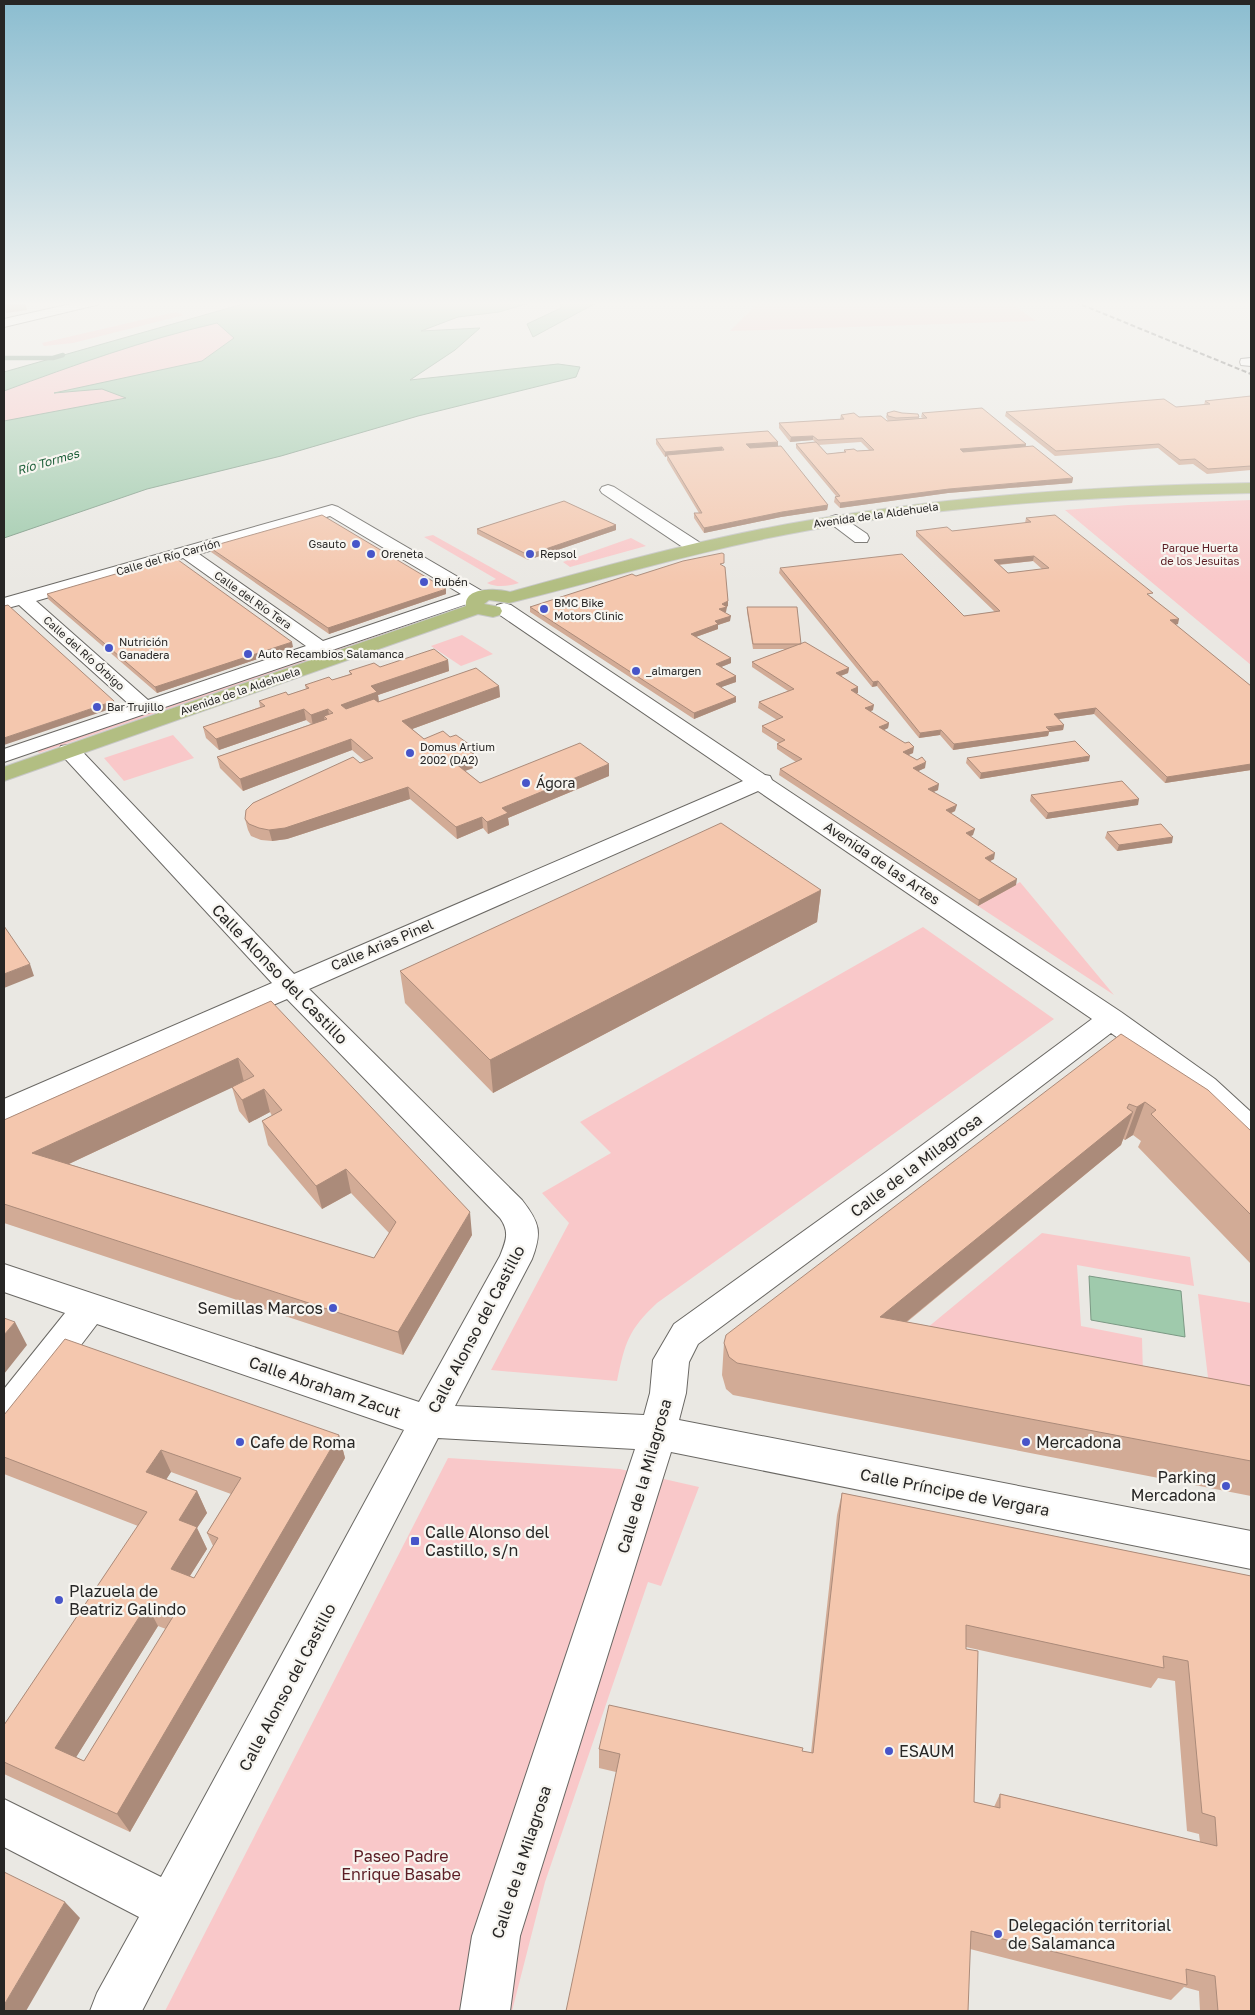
<svg xmlns="http://www.w3.org/2000/svg" width="1255" height="2015" font-family="'Golos Text',sans-serif">
	<rect width="100%" height="100%" fill="#eae8e3"/>
	<path fill="#f9c8c9" d="M759 302H1010L1036 321 730 331Z
		M176 312 184 315 73 343 44 346 42 343Z
		M217 323 234 338 202 361 59 392 102 389 127 398 4 421V391C74 365 144 340 217 323Z
		M1251 500V665L1065 510 1128 505Z
		M433 535 519 583C509 586 497 588 487 583L496 579 424 537Z
		M631 538 646 546 570 567 563 562Z
		M421 618 428 619 425 621 39 753 37 751Z
		M462 635 493 654 461 666 431 646Z
		M173 735 194 758 124 781 104 758Z
		M1020 882 1114 995 978 906Z
		M923 927 1054 1019 657 1303C628 1330 625 1343 617 1381L491 1370 569 1223 542 1193 611 1153 580 1122Z
		M1042 1233 1190 1257 1194 1286 1077 1265 1081 1326 1142 1338 1143 1375 921 1333Z
		M1198 1294 1251 1303V1393L1209 1386Z
		M448 1458 620 1469 699 1487 661 1586 648 1582 545 1882 512 2011H165Z"/>
	<path fill="#9fcaac" stroke="#7b9984" d="M250 302H533L499 312 458 317 421 331 480 328 455 350 410 380 558 364 580 367 576 377 418 416 281 456 147 489 4 538V421L126 398 102 389 54 393 202 361 234 338 217 323C144 340 74 365 4 391V372Z
		M560 302H598L533 337 527 324 561 308Z
		M1089 1276 1181 1291 1185 1337 1091 1320Z"/>
	<g fill="none" stroke-linecap="round" stroke-linejoin="round">
		<path stroke="#7b9984" stroke-width="4.5" d="M4 358H53L63 355"/>
		<defs>
			<path id="minor" d="M80 302H102L96 305 4 327V319Z
				M1251 358V366L1241 365 1240 362 1241 359Z
				M608 485 614 487 702 544 705 548 702 552H690L602 493 600 490 602 487Z
				M332 505 338 507 482 591 488 598 485 602 479 603 473 602 4 762V749L131 706 19 605 4 609V598ZM330 516 461 594 323 641 199 554ZM183 558 306 646 148 700 36 601Z
				M836 515 842 517 867 534 869 538 867 542H855L830 523 828 520 830 517Z
				M504 603 511 605 765 775 770 776 772 780 1121 1012 1215 1079 1251 1112V1141L1240 1138 1195 1093 1111 1033 908 1188 698 1344 689 1362 686 1393 679 1420 1251 1531V1569L671 1452 520 1936 510 2011H460L472 1936 635 1449 438 1438 142 2011H90L97 1993 139 1917 4 1847V1799L161 1877 404 1430 97 1324 17 1429 4 1433V1389L65 1313 4 1292V1264L419 1402 500 1256C506 1241 510 1232 500 1218L287 999 4 1122V1099L272 983 58 751 61 746 69 745 77 746 294 974 743 781 497 613 495 609 497 605ZM758 791 1092 1019 886 1172 674 1324 653 1360 650 1393 644 1415 455 1406 532 1259C542 1232 540 1223 522 1200L309 989Z"/>
			<path id="major" d="M1251 483V493C1103 496 956 504 810 530 708 548 609 578 509 603L489 600 484 604 500 607 502 611 500 615 493 617 478 614 4 781V767L466 606C464 586 498 589 510 592 609 565 709 537 811 520 957 495 1103 486 1251 483Z"/>
		</defs>
		<use href="#minor" stroke="#6a6864" stroke-width="2"/>
		<use href="#major" stroke="#c7c7c6" stroke-width="2"/>
		<use href="#minor" fill="#fff" fill-rule="evenodd"/>
		<use href="#major" fill="#b2be82" fill-rule="evenodd"/>
		<path stroke="#545351" stroke-width="2" stroke-dasharray="5 2.5" stroke-linecap="butt" d="M1075 302 1251 374"/>
	</g>
	<path fill="#d2ab96" fill-rule="evenodd" d="M1251 396V470L1207 474 1193 464 1179 465 1158 448 1055 456 1005 416 1006 412 1176 407 1204 405 1205 401Z
		M887 413 919 417V418H923L921 417 922 413 1026 444V447L1073 478 1072 483 948 493 840 508 834 502 835 497 836 496 796 448V444L815 442 813 440 790 442 779 428V423L840 419 841 415 889 421H888L886 417ZM861 442 869 450 857 451 844 450V452L827 454 818 445Z
		M656 439 778 442V446L828 505 827 510 781 517 704 533 694 518V513H699L667 460V456L665 457 656 444Z
		M1026 518 1152 597 1178 624 1175 625 1251 686V770L1165 783 1094 714 1058 719 1064 725 1063 730 1049 732 1048 736 953 750 940 735 919 738 877 686 872 687 779 573 780 568 964 616 995 612 916 536V531H952L1025 523ZM1033 561 1042 569 1008 573 999 565Z
		M616 525V530L528 560 477 534V529Z
		M209 547 446 594 329 634 211 552Z
		M724 567 728 601V606L726 607V612L725 613 730 621 718 625V629L696 637 731 663 721 667 736 676V682L721 687 736 702 694 719 530 612V607L636 576Z
		M47 594 293 647 157 693 48 599Z
		M747 607 801 644 849 668 848 673 841 676 858 687V693H856L873 710 870 712 889 723 888 728 884 730 913 753 908 755 925 768 918 771 938 790 933 792 955 811 950 814 973 835 970 836 994 859 990 861 1016 885 978 906 779 775 780 769 796 762 777 749V744L779 743 762 732V726L777 720 758 708 759 702 788 691 752 667V662L786 649H753L747 612Z
		M448 660 449 671 378 695 379 702 499 686 500 697 412 729 424 739 450 737 474 754 476 767 465 771 480 783 609 776 508 818 509 825 488 834 483 828 457 839 410 799 287 839 272 841 261 840 251 836 248 830 245 819 365 761 352 750 243 791 220 768 217 757 311 724 306 720 219 750 206 738 203 727 260 707 259 701 288 695 306 689 305 685 332 680 350 674 349 671Z
		M967 758 1089 761 980 779 966 763Z
		M1031 795 1138 805 1046 819 1030 801Z
		M1107 832 1172 843 1117 851 1105 838Z
		M821 890 817 922 493 1093 405 1003 400 971Z
		M271 1001 472 1235 403 1355 4 1223V1120ZM232 1087 239 1111 249 1123 270 1112 272 1116 262 1121 268 1145 322 1209 351 1193 389 1233 374 1258 69 1164Z
		M1121 1034 1251 1131V1264L1138 1147 1141 1141 1133 1135 1125 1140 1123 1139 1121 1145 907 1322 1251 1386V1496L733 1395 726 1389 722 1375 724 1343Z
		M4 1415 339 1435 345 1458 130 1832 4 1774V1725L138 1526 4 1474ZM171 1472 231 1494 207 1533 213 1546 194 1578 190 1576 207 1549 197 1528 207 1513 197 1491 166 1479ZM158 1626 166 1629 84 1761 76 1757Z
		M842 1493 1251 1576V2011H1200L1199 1991 1184 1987 1171 2000 970 1949 616 1772 599 1768V1749L803 1751 811 1753 837 1515ZM966 1647 1151 1688 1158 1678 1175 1681 1187 1831 1199 1834 1200 1842 1000 1794 994 1807 974 1802Z"/>
	<path fill="#ab8b7a" d="M4 302H25L27 310 6 313Z
		M813 436V440L790 442 791 437Z
		M778 442V446L746 449V444Z
		M1026 444 1025 448 959 454 960 449Z
		M722 447V452L667 455V456L665 457V452Z
		M1073 478 1072 483 948 493 840 508V503L949 489Z
		M828 505 827 510 781 517 704 533V528L782 512Z
		M616 525V530L528 560V555Z
		M1034 556 1033 561 993 565 994 560Z
		M446 589V594L329 634 328 628Z
		M728 601V606L726 607H727L726 612 719 615V609L722 604Z
		M731 616 730 621 718 625V629L690 639 691 634 715 621Z
		M1179 619 1178 624 1168 626 1170 620Z
		M292 642 293 647 157 693 155 687Z
		M731 658V663L716 669V664Z
		M448 660 449 671 378 695 379 703 343 716 341 705 371 686Z
		M849 668 848 673 835 678 836 673Z
		M736 676V682L716 689V684Z
		M878 681 877 686 872 687 873 682Z
		M499 686 500 697 404 732 402 721Z
		M858 687V693L850 696 851 690Z
		M736 697V702L694 719V713Z
		M114 701 116 707 4 745V738Z
		M874 705 873 710 864 714 865 708Z
		M1096 708 1094 714 1052 720 1054 714Z
		M304 709 306 720 219 750 216 739Z
		M328 709 330 720 327 719 324 716 325 722 313 726 311 715Z
		M889 723 888 728 878 733 879 727Z
		M1064 725 1063 730 1049 732 1048 736 953 750 954 744Z
		M941 730 940 735 919 738 920 733Z
		M351 739 352 750 243 791 240 779Z
		M473 747 474 756 475 755 476 767 456 774 455 763 467 750Z
		M914 747 913 753 902 758 903 752Z
		M1090 756 1089 761 980 779 981 773Z
		M926 762 925 768 912 774 913 768Z
		M609 764V776L508 818 509 825 488 834 487 822 502 808Z
		M1251 764V770L1165 783 1167 777Z
		M939 784 938 790 927 795 928 789Z
		M408 787 410 799 287 839 272 841 269 830Z
		M1139 799 1138 805 1046 819 1048 813Z
		M957 805 955 811 944 816 946 810Z
		M482 817 483 828 457 839 456 827Z
		M975 829 973 835 964 839 966 833Z
		M1173 837 1172 843 1117 851 1119 845Z
		M995 853 994 859 984 864 985 858Z
		M1017 879 1016 885 978 906 979 900Z
		M821 890 817 922 493 1093 490 1060Z
		M30 964 34 976 4 988V974Z
		M238 1058 244 1082 43 1176 32 1153Z
		M264 1089 270 1112 249 1123 242 1100Z
		M1145 1102 1133 1135 1125 1140 1137 1107Z
		M1129 1104 1124 1119 1133 1112 1121 1145 873 1349 880 1317 1127 1108Z
		M346 1169 351 1193 322 1209 316 1186Z
		M470 1212 472 1235 403 1355 398 1332Z
		M15 1322 27 1345 4 1374V1335Z
		M339 1435 345 1458 130 1832 117 1814Z
		M161 1450 171 1472 157 1494 146 1472Z
		M197 1491 207 1513 197 1528 207 1549 181 1590 171 1569 179 1520Z
		M147 1605 158 1626 70 1767 55 1748Z
		M65 1902 80 1918 26 2011H4V2005Z"/>
	<path fill="#f4c7ae" stroke="#ab8b7a" fill-rule="evenodd" d="M1251 396V466L1208 469 1195 459 1180 460 1159 444 1056 451 1006 412 1164 399 1176 407 1210 404 1205 401Z
		M982 408 1026 444 960 449 963 452 1033 446 1073 478 949 489 840 503 835 497 840 496 796 444 816 442 827 454 846 452 844 450 854 449 857 451 874 450 862 438 818 440 813 436 791 437 779 423 844 419 841 415 854 413 859 417 881 416 887 421 927 418 922 413Z
		M894 411 902 413 918 414 919 417 896 418 888 416 887 413Z
		M768 431 778 442 746 444 750 448 781 446 828 505 782 512 704 528 694 513H702L667 455 724 450 722 447 665 452 656 439Z
		M564 501 616 525 528 555 477 529Z
		M322 515 446 589 328 628 209 547Z
		M1055 515 1153 593 1147 594 1179 619 1170 620 1251 686V764L1167 777 1096 708 1054 714 1064 725 1046 727 1050 731 954 744 941 730 920 733 878 681 873 682 780 568 902 554 964 616 1000 611 916 531 947 527 952 531 1031 522 1026 518ZM1034 556 1049 568 1008 573 994 560Z
		M722 553 724 554V563L720 564 725 567 728 601 722 604 727 607 719 609 731 616 715 621 718 624 691 634 731 658 716 664 736 676 716 684 736 697 694 713 530 607 632 574 636 576 683 561Z
		M174 557 292 642 155 687 47 594Z
		M8 605 114 701 4 738V606Z
		M747 607H797L801 644H753Z
		M805 642 849 668 836 673 858 687 851 690 874 705 865 708 889 723 879 727 905 743 909 742 914 747 903 752 917 760 922 757 926 762 913 768 939 784 928 789 957 805 946 810 975 829 966 833 995 853 985 858 1017 879 979 900 780 769 802 759 777 744 785 740 762 726 783 717 759 702 794 689 752 662Z
		M434 649 448 660 371 686 377 692 341 705 346 709 374 699 378 702 476 668 499 686 402 721 424 739 443 731 450 737 456 735 473 747 467 750 475 755 455 763 480 783 580 743 609 764 502 808 508 813 487 822 482 817 456 827 408 787 285 828 269 830 259 828 249 824 245 819 246 810 253 803 353 757 360 763 373 758 351 739 240 779 217 757 327 719 324 716 333 713 328 709 311 715 304 709 216 739 203 727 265 706 259 701 286 692 288 695 309 688 305 685 329 677 332 680 352 674 349 671 374 663 380 667Z
		M1075 741 1090 756 981 773 967 758Z
		M1122 781 1139 799 1048 813 1031 795Z
		M721 823 821 890 490 1060 400 971Z
		M1161 824 1173 837 1119 845 1107 832Z
		M4 926 30 964 4 974Z
		M271 1001 470 1212 398 1332 4 1204V1120ZM238 1058 254 1076 232 1087 242 1100 264 1089 282 1110 262 1121 316 1186 346 1169 396 1222 374 1258 32 1153Z
		M1121 1034 1208 1090 1251 1131V1215L1151 1114 1156 1110 1145 1102 1137 1107 1129 1104 1127 1108 1133 1112 880 1317 1251 1386V1461L737 1363 729 1357 724 1343 726 1335Z
		M4 1318 15 1322 4 1335Z
		M65 1339 339 1435 117 1814 4 1762V1725L147 1512 4 1457V1415ZM161 1450 241 1478 207 1533 218 1538 194 1578 171 1569 197 1527 179 1520 197 1491 146 1472ZM147 1605 174 1615 84 1761 55 1748Z
		M842 1493 1251 1576V2011H1218L1215 1976 1186 1969 1187 1985 971 1931 968 2011H566L620 1754 599 1749 609 1705 803 1748 802 1751 813 1753ZM966 1625 1164 1668 1163 1656 1188 1661 1202 1813 1215 1817 1217 1846 1000 1794V1808L974 1802 978 1651 966 1649Z
		M4 1872 65 1902 4 2005Z"/>
	<linearGradient id="sky" x2="0" y2="1"><stop stop-color="#8bbdd0"/><stop offset="0.52" stop-color="#f6f5f2"/><stop offset="1" stop-color="#f6f5f2" stop-opacity="0"/></linearGradient>
	<rect width="1255" height="584" fill="url(#sky)"/>
	<g fill="#4755c9" stroke="#f7f5f0" stroke-width="2">
		<circle cx="356" cy="544" r="5"/>
		<circle cx="371" cy="554" r="5"/>
		<circle cx="530" cy="554" r="5"/>
		<circle cx="424" cy="582" r="5"/>
		<circle cx="544" cy="609" r="5"/>
		<circle cx="109" cy="648" r="5"/>
		<circle cx="248" cy="654" r="5"/>
		<circle cx="636" cy="671" r="5"/>
		<circle cx="97" cy="707" r="5"/>
		<circle cx="410" cy="753" r="5"/>
		<circle cx="526" cy="783" r="5"/>
		<circle cx="333" cy="1308" r="5"/>
		<circle cx="240" cy="1442" r="5"/>
		<circle cx="1026" cy="1442" r="5"/>
		<circle cx="1226" cy="1486" r="5"/>
		<rect x="410" y="1536" width="10" height="10" rx="2.5"/>
		<circle cx="59" cy="1600" r="5"/>
		<circle cx="889" cy="1751" r="5"/>
		<circle cx="998" cy="1934" r="5"/>
	</g>
	<g text-anchor="middle" stroke-width="4.5" stroke-linejoin="round" paint-order="stroke">
		<g font-size="11" fill="#272625" stroke="#f7f5f0">
			<text transform="translate(876 515) rotate(-8)" y="4">Avenida de la Aldehuela</text>
			<text transform="translate(168 557) rotate(-16)" y="4">Calle del Río Carrión</text>
			<text transform="translate(253 600) rotate(35)" y="4">Calle del Río Tera</text>
			<text transform="translate(84 653) rotate(42)" y="4">Calle del Río Órbigo</text>
			<text transform="translate(240 691) rotate(-19)" y="4">Avenida de la Aldehuela</text>
		</g>
		<g font-size="11" fill="#272625" stroke="#f7f5f0" text-anchor="start">
			<text x="346" y="548" text-anchor="end">Gsauto</text>
			<text x="381" y="558">Oreneta</text>
			<text x="540" y="558">Repsol</text>
			<text x="434" y="586">Rubén</text>
			<text x="554" y="607">BMC Bike<tspan x="554" dy="13">Motors Clinic</tspan></text>
			<text x="119" y="646">Nutrición<tspan x="119" dy="13">Ganadera</tspan></text>
			<text x="258" y="658">Auto Recambios Salamanca</text>
			<text x="646" y="675">_almargen</text>
			<text x="107" y="711">Bar Trujillo</text>
			<text x="420" y="751">Domus Artium<tspan x="420" dy="13">2002 (DA2)</tspan></text>
		</g>
		<g font-size="11" fill="#5b1d24" stroke="#f7f5f0">
			<text x="1200" y="552">Parque Huerta<tspan x="1200" dy="13">de los Jesuitas</tspan></text>
		</g>
		<g font-size="12" font-style="italic" fill="#1d5f39" stroke="#f7f5f0">
			<text transform="translate(48 462) rotate(-16)" y="4">Río Tormes</text>
		</g>
		<g font-size="14" fill="#272625" stroke="#f7f5f0" text-anchor="start">
			<text x="536" y="788">Ágora</text>
		</g>
		<g font-size="14" fill="#272625" stroke="#f7f5f0">
			<text transform="translate(882 863) rotate(34)" y="5">Avenida de las Artes</text>
			<text transform="translate(382 945) rotate(-23)" y="5">Calle Arias Pinel</text>
		</g>
		<g font-size="16" fill="#272625" stroke="#f7f5f0">
			<text transform="translate(280 974) rotate(46)" y="6">Calle Alonso del Castillo</text>
			<text transform="translate(916 1165) rotate(-37)" y="6">Calle de la Milagrosa</text>
			<text transform="translate(476 1329) rotate(-62)" y="6">Calle Alonso del Castillo</text>
			<text transform="translate(325 1387) rotate(19)" y="6">Calle Abraham Zacut</text>
			<text transform="translate(644 1476) rotate(-74)" y="6">Calle de la Milagrosa</text>
			<text transform="translate(955 1492) rotate(11)" y="6">Calle Príncipe de Vergara</text>
			<text transform="translate(287 1687) rotate(-62)" y="6">Calle Alonso del Castillo</text>
			<text transform="translate(521 1862) rotate(-72)" y="6">Calle de la Milagrosa</text>
		</g>
		<g font-size="16" fill="#272625" stroke="#f7f5f0" text-anchor="start">
			<text x="323" y="1314" text-anchor="end">Semillas Marcos</text>
			<text x="250" y="1448">Cafe de Roma</text>
			<text x="1036" y="1448">Mercadona</text>
			<text x="1216" y="1483" text-anchor="end">Parking<tspan x="1216" dy="18">Mercadona</tspan></text>
			<text x="425" y="1538">Calle Alonso del<tspan x="425" dy="18">Castillo, s/n</tspan></text>
			<text x="69" y="1597">Plazuela de<tspan x="69" dy="18">Beatriz Galindo</tspan></text>
			<text x="899" y="1757">ESAUM</text>
			<text x="1008" y="1931">Delegación territorial<tspan x="1008" dy="18">de Salamanca</tspan></text>
		</g>
		<g font-size="16" fill="#5b1d24" stroke="#f7f5f0">
			<text x="401" y="1862">Paseo Padre<tspan x="401" dy="18">Enrique Basabe</tspan></text>
		</g>
	</g>
	<rect width="1255" height="2015" fill="none" stroke="#272625" stroke-width="10"/>
</svg>
